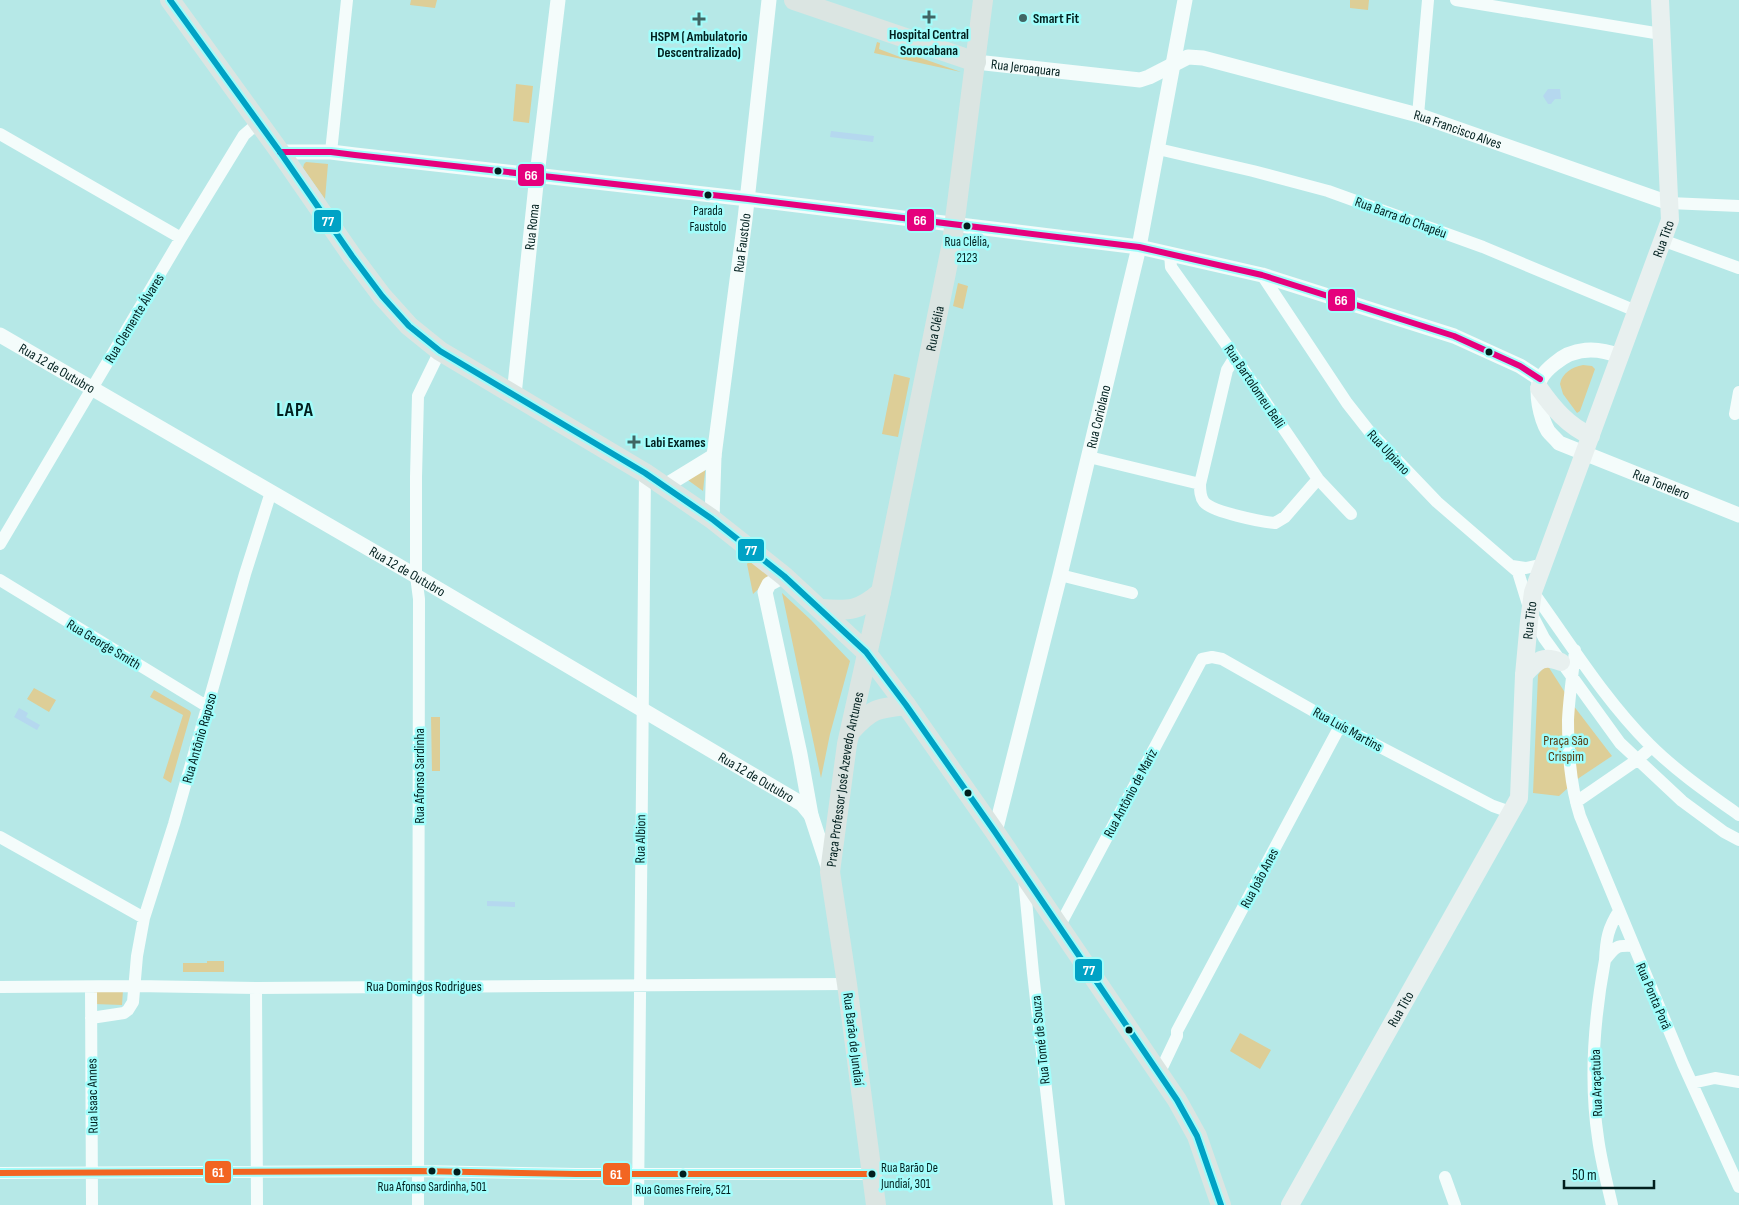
<svg xmlns="http://www.w3.org/2000/svg" width="1739" height="1205" font-family="'Sofia Sans Condensed',sans-serif">
	<rect width="100%" height="100%" fill="#b6e8e7"/>
	<path fill="#ddce97" d="M411 0H437L435 8 410 5Z
		M1350 0H1369L1368 10 1350 8Z
		M877 42 880 43 879 49 900 57 901 51 961 72 874 53Z
		M516 84 533 86 529 123 513 121Z
		M306 162 328 164 325 199 303 168 304 164Z
		M958 283 968 286 963 309 953 306Z
		M1583 365 1592 366 1595 369 1580 411 1577 413 1563 394 1560 384C1562 373 1572 367 1583 365Z
		M894 374 910 378 898 437 882 434Z
		M706 463 703 491 685 478Z
		M750 560 769 574V579L753 594 747 564Z
		M782 593 811 620 850 661 830 734 821 778Z
		M1546 663 1573 705 1612 756 1579 778 1559 796 1533 793 1538 675Z
		M34 688 56 700 49 712 27 699Z
		M154 690 190 711 191 713 171 783 163 778 183 715 150 697Z
		M431 717H440V771H432Z
		M207 961H224V972H183V963H207Z
		M94 990H123L122 1005 94 1004Z
		M1240 1033 1271 1050 1260 1069 1230 1051Z"/>
	<path fill="#b5d8ef" d="M1548 89H1560L1561 99H1555L1551 104H1548L1543 96Z
		M831 131 874 136 873 142 830 137Z
		M19 708 28 713 26 717 40 725 37 730 14 717Z
		M487 901 515 902V907L487 906Z"/>
	<g fill="none" stroke-linecap="round" stroke-linejoin="round">
		<path stroke="#f4fcfb" stroke-width="12" d="M1456 0 1661 34
			M1418 115 1428 0
			M0 134 181 238
			M1158 149 1253 171 1328 191 1483 247 1636 311
			M331 152 347 0
			M1669 203 1739 206
			M1662 240 1739 268
			M1170 253 1171 267 1226 344 1318 479 1351 514
			M1262 275 1347 403 1369 431 1437 502 1518 572 1530 611 1544 638 1620 743 1682 801 1724 832 1739 840
			M1235 357 1227 370 1200 484C1200 490 1200 497 1204 502 1212 512 1262 522 1275 523L1285 517 1318 479
			M1735 414 1739 392
			M1089 457 1200 484
			M0 544 181 238 244 135 251 129 261 126
			M1512 566 1526 568 1544 564
			M1060 575 1132 593
			M0 580 208 707
			M1533 592C1570 643 1604 699 1649 744 1676 771 1708 793 1739 815
			M1575 650C1573 673 1569 697 1568 720 1568 753 1570 784 1580 816L1683 1064 1739 1187
			M1576 802 1637 760 1652 747
			M0 837 144 918
			M1024 879 1033 973 1059 1205
			M1619 911C1608 928 1606 939 1605 960 1615 947 1616 945 1633 946
			M1059 927 1202 659 1212 657 1222 659 1340 726 1493 806 1510 812
			M1605 960C1594 1019 1589 1079 1598 1138 1601 1161 1607 1183 1612 1205
			M0 987 135 986 256 988 847 984
			M91 987 92 1205
			M256 988 257 1205
			M91 1018 124 1013 128 1010 133 1002 137 956 144 918 174 824 245 574 271 492
			M1159 1074 1177 1036V1031L1340 726
			M1692 1083 1715 1078 1739 1082
			M0 1173 418 1171 576 1174H872
			M1445 1177 1455 1205
			M418 1205 419 599 416 576V477L418 396 440 351
			M638 1205 645 473"/>
		<g stroke="#f4fcfb" stroke-width="15">
			<path id="s1" d="M976 62 1140 80 1149 77 1188 57 1203 58 1418 115 1669 203"/>
			<path d="M280 152H331L355 155 748 199 1139 247 1262 275 1454 336 1520 366 1540 379"/>
			<path id="s2" d="M0 335 416 576 802 804 811 815"/>
			<path id="s3" d="M1620 356C1597 347 1573 347 1554 364 1549 368 1544 373 1541 378 1534 391 1541 419 1548 431 1551 435 1556 439 1559 443L1739 515"/>
			<path id="s4" d="M514 395 537 175 558 0"/>
			<path d="M665 486 714 456"/>
			<path id="s5" d="M712 519 714 456 745 219 769 0"/>
			<path d="M784 576 769 584 765 592 800 754 811 815 829 870"/>
			<path id="s6" d="M995 832 1060 575 1139 247 1185 0"/>
		</g>
		<g stroke="#e8f0ef" stroke-width="18">
			<path d="M1539 388C1553 408 1568 426 1591 436"/>
			<path d="M1524 675C1537 661 1542 654 1561 662"/>
			<path id="s7" d="M1290 1205 1519 798 1524 675 1529 621 1533 592 1670 220 1660 0"/>
		</g>
		<g stroke="#dbe5e2" stroke-width="20">
			<path d="M170 0 280 152 352 256 382 296 409 326 440 351 645 473 712 519 784 576 866 652 906 705 995 832 1177 1100 1197 1136 1221 1205"/>
			<path d="M794 0 976 62"/>
			<path d="M821 609C850 611 859 611 881 592"/>
			<path d="M851 731C871 709 877 708 906 705"/>
			<path id="s8" d="M876 1205 847 984 830 872 847 744 881 592 952 243 983 0"/>
		</g>
		<defs>
			<path id="bus-1" d="M280 152H331L355 155 748 199 1139 247 1262 275 1454 336 1520 366 1540 379"/>
			<path id="bus-2" d="M0 1173 418 1171 576 1174H872"/>
			<path id="bus-3" d="M170 0 280 152 352 256 382 296 409 326 440 351 645 473 712 519 784 576 866 652 906 705 995 832 1177 1100 1197 1136 1221 1205"/>
		</defs>
		<use href="#bus-1" stroke="#a1fdfb" stroke-width="10"/>
		<use href="#bus-2" stroke="#a1fdfb" stroke-width="10"/>
		<use href="#bus-3" stroke="#a1fdfb" stroke-width="10"/>
		<use href="#bus-1" stroke="#e5007d" stroke-width="6"/>
		<use href="#bus-2" stroke="#f26522" stroke-width="6"/>
		<use href="#bus-3" stroke="#00a2c5" stroke-width="6"/>
	</g>
	<g fill="#406564" stroke="#a1fdfb" stroke-width="2">
		<path d="M926.5 9.5h5v5h5v5h-5v5h-5v-5h-5v-5h5z"/>
		<circle cx="1023" cy="18" r="5"/>
		<path d="M696.5 11.5h5v5h5v5h-5v5h-5v-5h-5v-5h5z"/>
		<path d="M631.5 434.5h5v5h5v5h-5v5h-5v-5h-5v-5h5z"/>
	</g>
	<g fill="#011f1e" stroke="#a1fdfb" stroke-width="2">
		<circle cx="498" cy="171" r="4.5"/>
		<circle cx="708" cy="195" r="4.5"/>
		<circle cx="967" cy="226" r="4.5"/>
		<circle cx="1489" cy="352" r="4.5"/>
		<circle cx="968" cy="793" r="4.5"/>
		<circle cx="1129" cy="1030" r="4.5"/>
		<circle cx="432" cy="1171" r="4.5"/>
		<circle cx="457" cy="1172" r="4.5"/>
		<circle cx="683" cy="1174" r="4.5"/>
		<circle cx="872" cy="1174" r="4.5"/>
	</g>
	<g text-anchor="middle" stroke-width="5" stroke-linejoin="round" paint-order="stroke">
		<g font-size="13" fill="#011f1e" stroke="#a1fdfb">
			<text x="708" y="215">Parada<tspan x="708" dy="16">Faustolo</tspan></text>
			<text x="967" y="246">Rua Clélia,<tspan x="967" dy="16">2123</tspan></text>
			<text x="881" y="1172" text-anchor="start">Rua Barão De<tspan x="881" dy="16">Jundiaí, 301</tspan></text>
			<text x="432" y="1191">Rua Afonso Sardinha, 501</text>
			<text x="683" y="1194">Rua Gomes Freire, 521</text>
		</g>
		<g font-size="14" font-weight="bold" fill="#011f1e" stroke="#a1fdfb" text-anchor="start">
			<text x="1033" y="23">Smart Fit</text>
			<text x="929" y="39" text-anchor="middle">Hospital Central<tspan x="929" dy="16">Sorocabana</tspan></text>
			<text x="699" y="41" text-anchor="middle">HSPM ( Ambulatorio<tspan x="699" dy="16">Descentralizado)</tspan></text>
			<text x="645" y="447">Labi Exames</text>
		</g>
		<g font-size="14" fill="#011f1e" stroke="#a1fdfb">
			<text dy="5" stroke="none"><textPath href="#s1" startOffset="50">Rua Jeroaquara</textPath></text>
			<text dy="5" stroke="none"><textPath href="#s1" startOffset="498">Rua Francisco Alves</textPath></text>
			<text transform="translate(1401 217) rotate(20)" y="5">Rua Barra do Chapéu</text>
			<text dy="5" stroke="none"><textPath href="#s4" startOffset="169">Rua Roma</textPath></text>
			<text dy="5" stroke="none"><textPath href="#s7" startOffset="1050">Rua Tito</textPath></text>
			<text dy="5" stroke="none"><textPath href="#s5" startOffset="278">Rua Faustolo</textPath></text>
			<text transform="translate(134 318) rotate(-59)" y="5">Rua Clemente Álvares</text>
			<text dy="5" stroke="none"><textPath href="#s8" startOffset="890">Rua Clélia</textPath></text>
			<text dy="5" stroke="none"><textPath href="#s2" startOffset="66">Rua 12 de Outubro</textPath></text>
			<text transform="translate(1255 386) rotate(56)" y="5">Rua Bartolomeu Belli</text>
			<text dy="5" stroke="none"><textPath href="#s6" startOffset="428">Rua Coriolano</textPath></text>
			<text transform="translate(1389 452) rotate(47)" y="5">Rua Ulpiano</text>
			<text dy="5" stroke="none"><textPath href="#s3" startOffset="271">Rua Tonelero</textPath></text>
			<text dy="5" stroke="none"><textPath href="#s2" startOffset="471">Rua 12 de Outubro</textPath></text>
			<text dy="5" stroke="none"><textPath href="#s7" startOffset="645">Rua Tito</textPath></text>
			<text transform="translate(104 644) rotate(31)" y="5">Rua George Smith</text>
			<text transform="translate(1348 729) rotate(29)" y="5">Rua Luís Martins</text>
			<text transform="translate(199 738) rotate(-74)" y="5">Rua Antônio Raposo</text>
			<text transform="translate(419 776) rotate(-90)" y="5">Rua Afonso Sardinha</text>
			<text dy="5" stroke="none"><textPath href="#s2" startOffset="876">Rua 12 de Outubro</textPath></text>
			<text dy="5" stroke="none"><textPath href="#s8" startOffset="430">Praça Professor José Azevedo Antunes</textPath></text>
			<text transform="translate(1130 793) rotate(-62)" y="5">Rua Antônio de Mariz</text>
			<text transform="translate(640 839) rotate(-89)" y="5">Rua Albion</text>
			<text transform="translate(1259 878) rotate(-62)" y="5">Rua João Anes</text>
			<text x="424" y="991">Rua Domingos Rodrigues</text>
			<text transform="translate(1654 996) rotate(67)" y="5">Rua Ponta Porã</text>
			<text dy="5" stroke="none"><textPath href="#s7" startOffset="225">Rua Tito</textPath></text>
			<text transform="translate(854 1039) rotate(83)" y="5">Rua Barão de Jundiaí</text>
			<text transform="translate(1040 1040) rotate(-96)" y="5">Rua Tomé de Souza</text>
			<text transform="translate(1596 1083) rotate(-92)" y="5">Rua Araçatuba</text>
			<text transform="translate(92 1096) rotate(-91)" y="5">Rua Isaac Annes</text>
		</g>
		<g font-size="14" fill="#563b11" stroke="#a1fdfb">
			<text x="1566" y="745">Praça São<tspan x="1566" dy="16">Crispim</tspan></text>
		</g>
		<g font-size="19" font-weight="bold" letter-spacing="1" fill="#011f1e" stroke="#a1fdfb">
			<text x="295" y="416">LAPA</text>
		</g>
	</g>
	<g stroke="#a1fdfb" stroke-width="2">
		<rect x="517" y="163" width="28" height="24" rx="5" fill="#e5007d"/>
		<rect x="906" y="208" width="29" height="24" rx="5" fill="#e5007d"/>
		<rect x="313" y="209" width="29" height="24" rx="5" fill="#00a2c5"/>
		<rect x="1327" y="288" width="29" height="24" rx="5" fill="#e5007d"/>
		<rect x="737" y="538" width="28" height="24" rx="5" fill="#00a2c5"/>
		<rect x="1074" y="958" width="29" height="24" rx="5" fill="#00a2c5"/>
		<rect x="204" y="1160" width="28" height="24" rx="5" fill="#f26522"/>
		<rect x="602" y="1162" width="29" height="24" rx="5" fill="#f26522"/>
	</g>
	<g font-size="14" text-anchor="middle" font-weight="bold" fill="#fff">
		<text x="531" y="180">66</text>
		<text x="920" y="225">66</text>
		<text x="328" y="226">77</text>
		<text x="1341" y="305">66</text>
		<text x="751" y="555">77</text>
		<text x="1089" y="975">77</text>
		<text x="218" y="1177">61</text>
		<text x="616" y="1179">61</text>
	</g>
	<path d="M1564 1180v8h90v-8" fill="none" stroke="#011f1e" stroke-width="2.5"/>
	<text x="1572" y="1180" font-size="15" fill="#011f1e" stroke="#a1fdfb" stroke-width="4" paint-order="stroke">50 m</text>
</svg>
